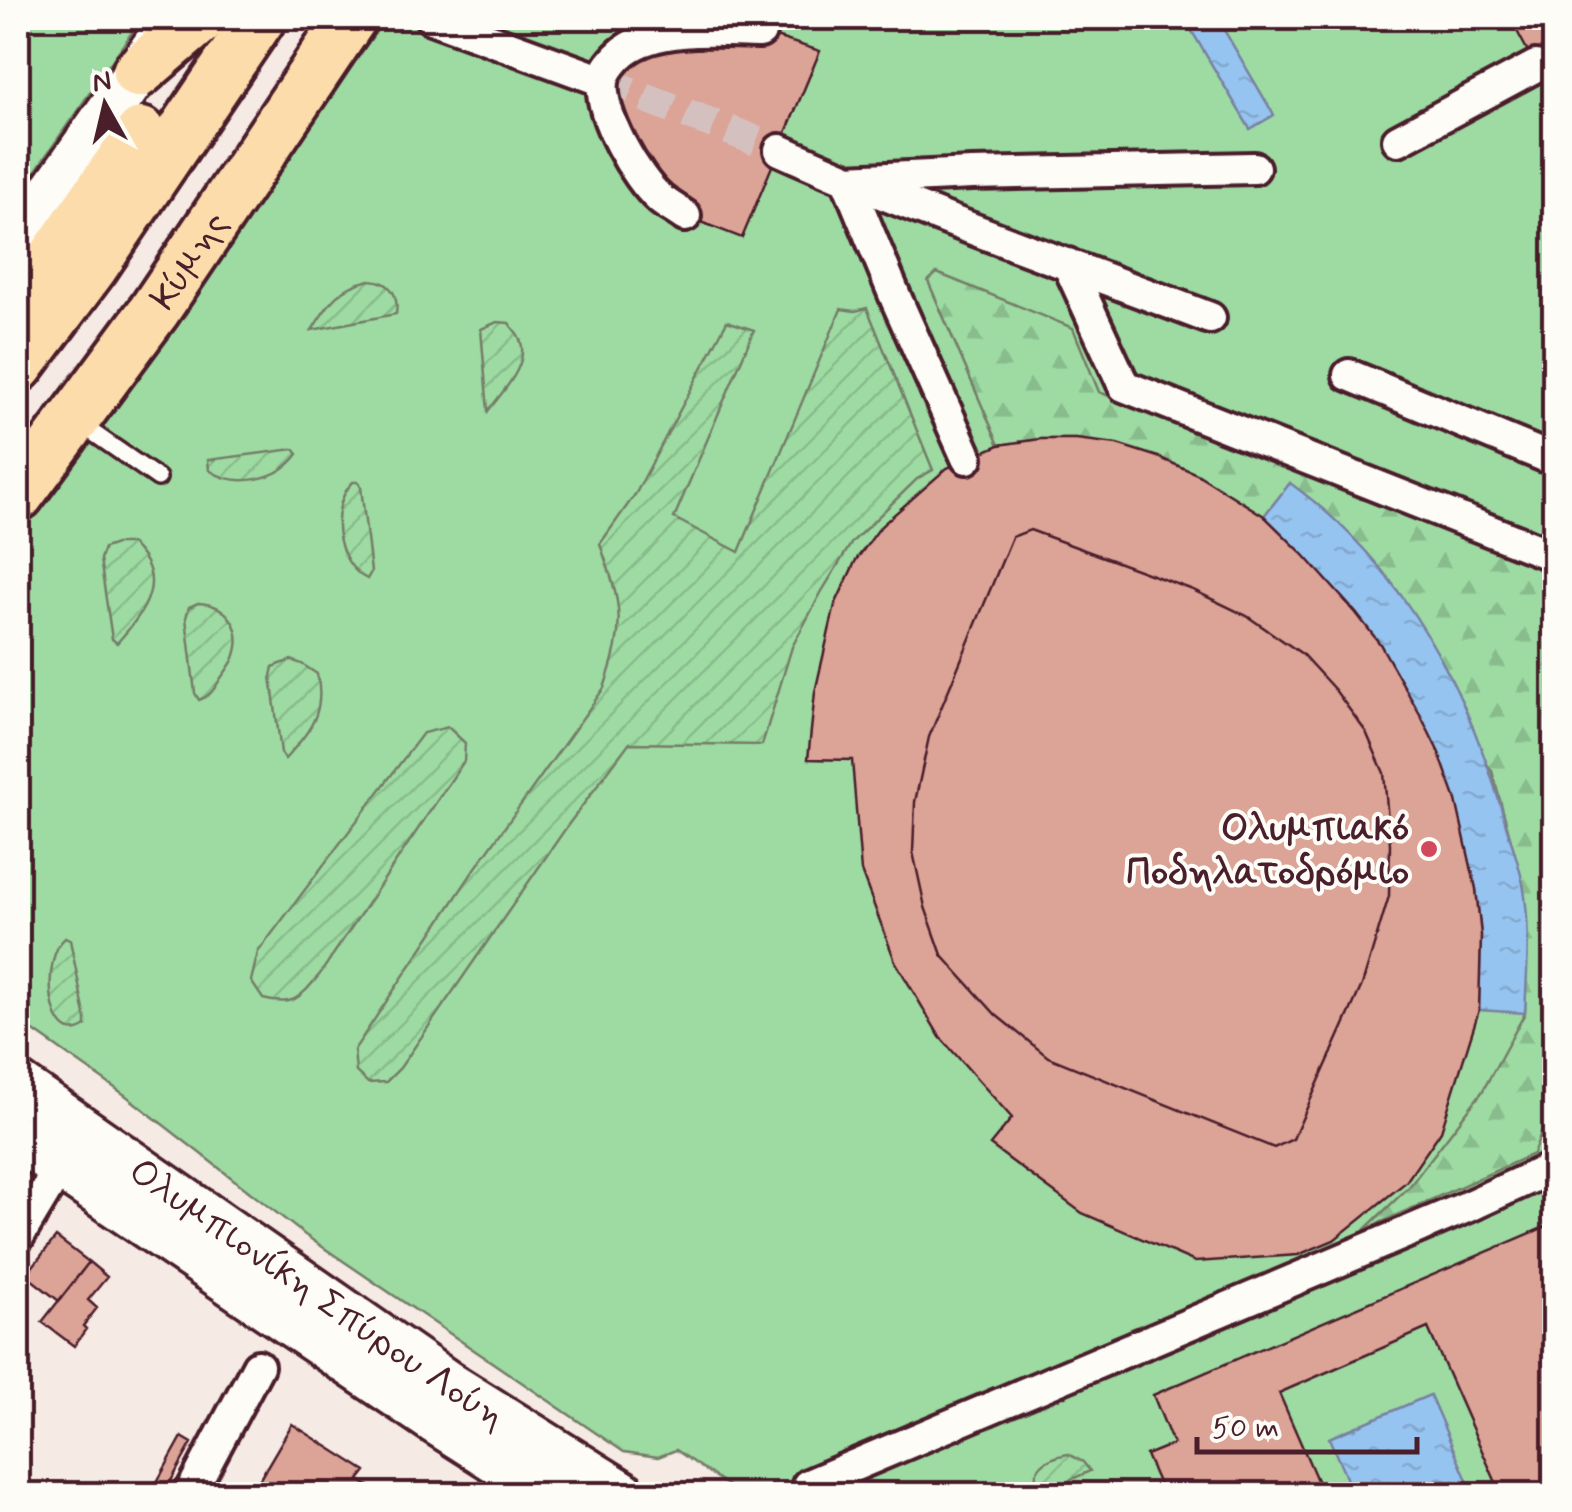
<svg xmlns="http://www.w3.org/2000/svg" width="1572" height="1512" font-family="Mynerve,sans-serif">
	<defs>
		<pattern id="forest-firs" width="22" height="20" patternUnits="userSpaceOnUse" patternTransform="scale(2.5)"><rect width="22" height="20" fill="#9ddba3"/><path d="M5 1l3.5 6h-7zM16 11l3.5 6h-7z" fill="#89bc8c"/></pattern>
		<pattern id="garden-furrows" width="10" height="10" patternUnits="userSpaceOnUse" patternTransform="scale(2.5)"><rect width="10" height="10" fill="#9ddba3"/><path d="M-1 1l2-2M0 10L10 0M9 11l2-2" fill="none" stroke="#89bc8c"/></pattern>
		<pattern id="water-ripples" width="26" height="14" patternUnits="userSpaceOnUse" patternTransform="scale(2.5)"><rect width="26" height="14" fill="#96c4f0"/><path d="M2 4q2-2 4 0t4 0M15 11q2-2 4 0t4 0" fill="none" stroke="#83a8ce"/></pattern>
	</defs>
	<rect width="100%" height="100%" fill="#f6eae4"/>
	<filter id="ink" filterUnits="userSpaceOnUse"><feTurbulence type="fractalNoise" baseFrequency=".01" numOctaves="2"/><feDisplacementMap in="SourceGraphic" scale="20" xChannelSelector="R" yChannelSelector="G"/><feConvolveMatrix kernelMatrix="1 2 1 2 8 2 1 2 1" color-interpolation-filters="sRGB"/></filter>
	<g filter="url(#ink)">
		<path fill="#9ddba3" stroke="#747d67" stroke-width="2.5" d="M28 18H126L137 25 18 196V26Z
			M386 18H1554V1494H740L676 1450 658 1457 624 1452 305 1235 125 1095 18 1020V532Z"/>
		<path fill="url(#forest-firs)" stroke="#747d67" stroke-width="2.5" d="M937 273 1073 328 1099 392 1554 571V1098L1533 1154 1364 1230 1409 1187 1482 1092 1525 1013 1527 931 1523 884 1492 771 1290 483 1264 516 1197 474 1158 457 1076 439H1040L999 445 928 281Z"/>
		<path fill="url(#garden-furrows)" stroke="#747d67" stroke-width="2.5" d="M370 280C390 281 399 294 396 314L312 330C329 303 338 287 370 280Z
			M867 308 933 470 917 479 852 542 822 591 792 647 762 745 629 743 568 825 400 1068 386 1082 368 1083 356 1072 354 1050 472 873 604 688C626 624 622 606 600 544L636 493 727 321 754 330 674 518 739 552 841 309 855 311Z
			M497 322 509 323C512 328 517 332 519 337 532 363 502 392 488 411L481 329Z
			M294 449 298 454C279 480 237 489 209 470L208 460Z
			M353 482H358L361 487 371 572 367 579C335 563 328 507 353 482Z
			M116 544H131C170 579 145 611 117 643L112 639 100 559 104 548Z
			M198 603C228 604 245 629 234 658 231 665 225 672 221 678 214 689 211 696 199 700L195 693 186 618 189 607Z
			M291 660 302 664 317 674C326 712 310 731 285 759L281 753 271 676 273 667Z
			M448 727 465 743 464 761 320 974C301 997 294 1007 263 999L251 981 258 952 423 733Z
			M65 938 70 940 86 1020V1026C48 1052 40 958 65 938Z
			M1068 1454 1083 1462 1090 1471 1070 1480 1076 1494H1060L1056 1485 1037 1492C1030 1468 1045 1458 1068 1454Z"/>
		<path fill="url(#water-ripples)" stroke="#7882a1" stroke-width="2.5" d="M1184 18H1217L1274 115 1250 129Z
			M1290 483C1405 566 1469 691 1506 825 1512 844 1519 864 1523 884 1531 926 1527 971 1525 1013L1479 1010 1481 935 1476 889 1455 800 1380 644 1356 613 1304 555 1264 516Z
			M1430 1395 1473 1494H1353L1329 1438Z"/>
		<path fill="#dca397" stroke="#4a1f2b" stroke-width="2.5" fill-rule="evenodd" d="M1510 18H1554V100Z
			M760 32 820 51 742 238 685 216 604 98 626 49Z
			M1040 439H1076L1117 444 1158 457 1197 474 1264 516 1304 555 1356 613 1380 644 1421 716 1439 753 1456 800 1476 889 1481 935 1479 1010 1441 1131 1406 1182 1334 1240 1298 1255 1195 1262 1082 1213 990 1145 1012 1118 940 1037 895 961 861 871 852 760 808 759 815 692 835 605 856 560 881 526 947 468 999 445ZM1030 530 1193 590 1247 616 1302 654 1335 690 1366 732 1384 773 1390 844 1389 896 1362 985 1293 1139 1274 1148 1048 1057 996 1015 942 955 925 907 913 852 915 802 929 737 1012 537Z
			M1030 530 1193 590 1247 616 1302 654 1335 690 1366 732 1384 773 1390 844 1389 896 1362 985 1293 1139 1274 1148 1048 1057 996 1015 942 955 925 907 913 852 915 802 929 737 1012 537Z
			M1554 1223V1494H1501L1428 1328 1279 1393 1323 1494H1163L1146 1455 1173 1444 1153 1395Z
			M56 1237 89 1262 59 1301 26 1275Z
			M89 1262 107 1277 88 1300 97 1308 83 1326 86 1329 74 1346 42 1322Z
			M292 1424 366 1471 359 1480 382 1494H251Z
			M182 1437 192 1443 167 1488 157 1482Z"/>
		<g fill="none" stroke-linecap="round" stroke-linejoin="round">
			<path stroke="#d4c1bf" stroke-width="30" stroke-dasharray="30 15" stroke-linecap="butt" d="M1536 66 1554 58
				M603 81 780 150"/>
			<defs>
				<path id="lane" d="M79 423 158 478"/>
				<path id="street" d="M431 18 603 81
					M1398 140 1536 66
					M780 150C920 213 1066 263 1210 318
					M685 216C677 210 667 205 660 199 636 178 599 114 603 82 604 71 615 58 624 51 657 25 721 31 760 32
					M1068 264 1124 386 1554 556
					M1349 375 1554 460
					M967 458 897 301 847 180 972 174 1254 168
					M18 1237 60 1167
					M808 1485 1469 1206 1554 1167
					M190 1494 258 1366"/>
				<g id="secondary">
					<path d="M18 241 157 44"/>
					<path id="s1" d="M18 1085 449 1385 623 1494"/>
					<path d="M18 1138 434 1420 550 1494"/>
				</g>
				<g id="primary">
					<path d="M138 72 201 18"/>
					<path d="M18 309 141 133"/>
					<path d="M18 366 92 267 260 18"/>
					<path id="s2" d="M18 495 154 311 351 18"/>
				</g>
			</defs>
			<use href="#lane" stroke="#4a1f2b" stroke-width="22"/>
			<use href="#street" stroke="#4a1f2b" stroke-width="38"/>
			<use href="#secondary" stroke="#4a1f2b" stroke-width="52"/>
			<use href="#primary" stroke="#4a1f2b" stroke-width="58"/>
			<use href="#lane" stroke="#fdfcf7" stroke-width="15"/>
			<use href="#street" stroke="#fdfcf7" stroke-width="30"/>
			<use href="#secondary" stroke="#fdfcf7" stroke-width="45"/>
			<use href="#primary" stroke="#fddcac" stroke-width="50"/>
		</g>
	</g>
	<circle fill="#d1495b" stroke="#fdfcf7" stroke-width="4" cx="1429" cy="849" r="10"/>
	<g text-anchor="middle" stroke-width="8" stroke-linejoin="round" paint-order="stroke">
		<g font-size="38" fill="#4a1f2b" stroke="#fdfcf7">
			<text dy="13" stroke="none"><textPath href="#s2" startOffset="290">Κύμης</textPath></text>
			<text dy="13" stroke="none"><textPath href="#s1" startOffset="365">Ολυμπιονίκη Σπύρου Λούη</textPath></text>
		</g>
		<g font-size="38" font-weight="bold" fill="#4a1f2b" stroke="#fdfcf7" text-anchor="end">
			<text x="1409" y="840">Ολυμπιακό<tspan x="1409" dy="44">Ποδηλατοδρόμιο</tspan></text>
		</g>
	</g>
	<rect width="1572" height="1512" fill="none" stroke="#fdfcf7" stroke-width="60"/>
	<rect x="30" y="30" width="1512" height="1452" fill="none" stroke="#4a1f2b" stroke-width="4" filter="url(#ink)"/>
	<g transform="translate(105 105) rotate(352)" stroke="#fdfcf7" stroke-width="8" paint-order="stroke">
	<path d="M0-8L18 38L0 25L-18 38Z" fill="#4a1f2b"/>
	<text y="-15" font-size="28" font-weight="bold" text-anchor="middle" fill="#4a1f2b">N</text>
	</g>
	<path d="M1197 1437v15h220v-15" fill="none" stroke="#4a1f2b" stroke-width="5"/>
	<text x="1212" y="1437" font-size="30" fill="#4a1f2b" stroke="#fdfcf7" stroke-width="8" paint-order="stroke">50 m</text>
</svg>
